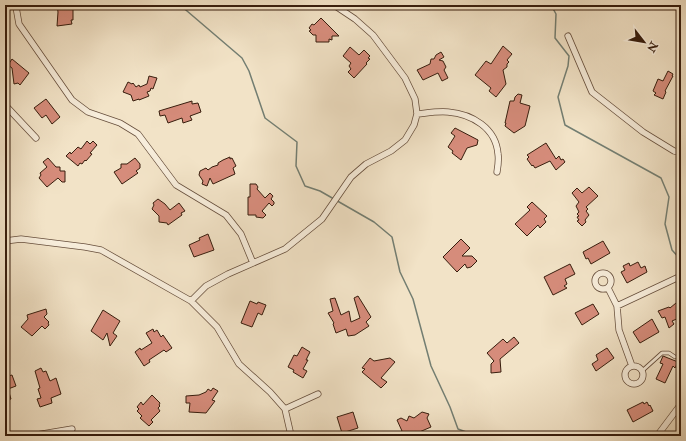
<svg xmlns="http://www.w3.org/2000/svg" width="686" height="441" font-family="'IM FELL Double Pica',serif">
	<rect width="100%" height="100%" fill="#f2e3c7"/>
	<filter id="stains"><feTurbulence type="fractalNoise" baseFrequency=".005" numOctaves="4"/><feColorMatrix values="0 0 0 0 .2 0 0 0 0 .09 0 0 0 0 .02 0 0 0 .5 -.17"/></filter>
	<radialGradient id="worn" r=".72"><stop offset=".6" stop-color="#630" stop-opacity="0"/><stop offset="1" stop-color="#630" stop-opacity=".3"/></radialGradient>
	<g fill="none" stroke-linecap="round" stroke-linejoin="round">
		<path stroke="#737e72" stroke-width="1.5" d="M180 5 242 58 249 71 265 118 297 142 296 166 305 186 320 191 374 222 392 237 400 272 413 299 431 366 450 407 458 429 477 436
			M551 5 556 14 555 38 569 56 568 66 558 97 565 125 661 178 669 197 665 224 672 250 681 260"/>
	</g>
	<path fill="#d68c7b" stroke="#371d0d" d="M57 5H73V20H71L72 24 57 26 58 12Z
		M321 18 339 36H332V40L329 39V42H316V35H313L309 31 311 30 309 28 312 24 314 25Z
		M503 46 512 54 507 60 509 62 507 64V67L503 70 506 84 496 97 489 91 491 88 475 75 486 61 491 64Z
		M350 47 359 55 364 50 370 56 368 58 370 59 366 63 367 64 354 78 348 72 351 69 349 66 351 63 343 56Z
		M441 52 444 57 439 60 443 61 446 67 444 70 448 78 442 81 438 73 423 80 417 70 430 64 431 59H434L436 55Z
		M12 59 29 73 20 85 18 83 14 84 12 68 8 65Z
		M668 71 673 74 672 76H673L665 91 666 92 663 99 654 95 656 93 653 91 658 79 663 81Z
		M149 76 157 78 153 89 151 88 150 91 147 92 149 96 139 100V99L133 101 131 95 123 92 128 82 132 84 133 83 136 87 139 85 140 87 147 84Z
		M518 94 522 95 520 103 530 106 525 126 514 133 505 126 506 123H505L510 101H514L515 97Z
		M46 99 60 117 52 124 46 115 42 118 34 108Z
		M192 101V104L198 103 201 112 190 116 192 120 183 123 182 118 168 123 165 115 160 116 159 111Z
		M455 128 478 140 477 145 467 148 461 160 452 153 453 151 448 147 455 136 451 133Z
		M87 141 90 144 93 141 97 145 90 153 92 154 86 161 85 160 82 164 80 163 78 166 66 156 70 152 71 154 78 147 81 149Z
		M546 143 556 159 559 156 561 160 563 159 565 162 556 170 550 161 535 168 533 165 532 166 527 159 529 157 527 155Z
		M230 157V159L232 158 236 166 233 168 235 174 213 184 210 178 207 186 202 184 203 181 199 175 200 171 206 168 208 170 212 167 218 165V163L223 160Z
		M48 158 56 167H60V171H65V182H62L58 178 47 187 39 178 41 175 40 173 47 167 43 162Z
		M135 158 140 164V168L136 171 138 173 122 184 114 172 121 168V164H127Z
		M250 184H256L258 187 257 189 265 198 270 193 273 196 271 199 274 202V204L272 206 269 203 262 211 266 215 263 218 256 217V215H248V197H250Z
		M589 187 598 196 586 207 588 209 586 211 589 215 585 220 586 222 582 226 577 221 579 220 577 217 579 216 577 214 579 212 576 206 579 202 572 193 577 188 582 193Z
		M158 199 165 204 170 210 179 203 185 211 181 213 182 215 168 225 167 223 159 222V216L152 209 154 205 153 203Z
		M532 202 547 216 544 219 546 222 540 228 538 225 527 236 515 224 530 210 527 207Z
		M208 234 214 250 194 257 189 245 200 240 199 238Z
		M461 239 470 248 462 256H472L477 261 471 267 467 268 465 264 457 272 443 257Z
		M603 241 610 253 591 264 588 258 586 259 583 252Z
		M638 262 641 268 645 266 647 272 627 283 621 272 625 270 623 266 629 263 630 266Z
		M570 264 575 274 565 279 567 284 564 286 567 288 553 295 544 277Z
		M358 296 371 317 366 322 369 326 355 335 348 336 346 329 336 333 333 324 334 323 328 313 333 311 330 299 335 298 341 315 349 311 351 322 360 318 354 298Z
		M250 301 257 304 258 302 266 305 262 315 258 313 252 327 241 323Z
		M676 303 680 304 681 305V317L672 321 674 324 669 328 665 317 662 318 658 311 669 307 670 308Z
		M593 304 599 314 582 325 575 313Z
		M46 309 47 314 44 317 49 322 48 323 49 325 45 329 42 326 32 336 21 327 28 319 27 315Z
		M103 310 120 321 113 333 117 336 110 346 107 333 103 340 91 331Z
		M652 319 659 332 640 343 633 332Z
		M153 329 154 332 157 330 161 337 163 335 172 348 166 352 164 350 149 360 150 362 144 366 135 352 140 348 141 350 152 343 146 333Z
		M514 337 519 343 500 359 501 372 491 373V364L494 361 487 353 503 339 507 343Z
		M302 347 310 352 306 360H308L303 369 307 371 303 378 293 372 294 370 288 367 294 355 297 356Z
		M607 348 614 358 596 371 592 364 598 360 596 355Z
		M663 356 678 362 675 368 673 366 665 383 656 379 663 364 660 363Z
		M370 358 374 361 390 358 395 362 381 378 387 382 381 388 362 372 365 369 362 368Z
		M41 368 43 372 46 371 50 381 56 378 61 394 51 398 52 403 40 407 37 399 41 398 38 389 40 388 35 371Z
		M12 375 16 386 8 389 11 399 7 400 5 397V377Z
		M213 388 218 391 212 400 215 401 206 413 189 412 190 403H186V396L199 395 206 392 208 389 211 391Z
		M152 395 160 403 159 405 160 406 158 408 160 411 151 420 153 422 149 426 140 418 142 416 137 411 139 409 137 407 141 402 143 405Z
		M643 402 644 404 647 402 649 406 650 405 653 411 633 422 627 410Z
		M353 412 358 428 342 433 337 417Z
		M422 412 429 414 427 418 431 427 410 436H389L402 431 397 420 401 418 407 421 409 416 414 418Z"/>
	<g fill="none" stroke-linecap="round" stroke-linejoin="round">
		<defs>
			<path id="service" d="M642 371 662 353H669L675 357"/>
			<path id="minor" d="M16 7 19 24 72 100 88 112 120 123 138 134 176 185 226 215 241 234 253 263
				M568 36 592 92 643 132 674 151 681 153
				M5 105 36 138
				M417 114C427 113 438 111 448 112 472 114 496 128 498 154 499 160 498 166 497 172
				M5 241 21 239 85 247 101 250 191 301
				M595 281a8 8 0 1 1 16 0a8 8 0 1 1-16 0Z
				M608 288 617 306 619 330 632 366
				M617 306 681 276
				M625 375a9 9 0 1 1 18 0a9 9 0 1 1-18 0Z
				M285 409 318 394
				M30 436 72 429
				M290 436V431L285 409 270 392 239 364 217 327 191 301 206 286 228 274 285 249 322 219 351 177 366 164 391 151 405 140 414 125 417 114 415 99 405 78 373 35 355 19 334 5
				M657 436 681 404"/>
		</defs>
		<use href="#service" stroke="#664e3c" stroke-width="4.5"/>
		<use href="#minor" stroke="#664e3c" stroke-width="7"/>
		<use href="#service" stroke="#f7eddb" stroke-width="3"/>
		<use href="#minor" stroke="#f7eddb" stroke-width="5.5"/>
	</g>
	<rect width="686" height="441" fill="none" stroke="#f2e3c7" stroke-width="20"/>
	<rect x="6" y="6" width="674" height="429" fill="none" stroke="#371d0d" stroke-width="2"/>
	<rect x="10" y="10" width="666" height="421" fill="none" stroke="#371d0d"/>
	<g transform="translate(644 42) rotate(121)" stroke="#f7eddb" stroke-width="3" paint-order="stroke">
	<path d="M0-3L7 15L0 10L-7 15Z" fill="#371d0d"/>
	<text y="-6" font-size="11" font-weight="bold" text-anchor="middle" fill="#371d0d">N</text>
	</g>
	<rect width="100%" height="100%" filter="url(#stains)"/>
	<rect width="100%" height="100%" fill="url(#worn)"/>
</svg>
